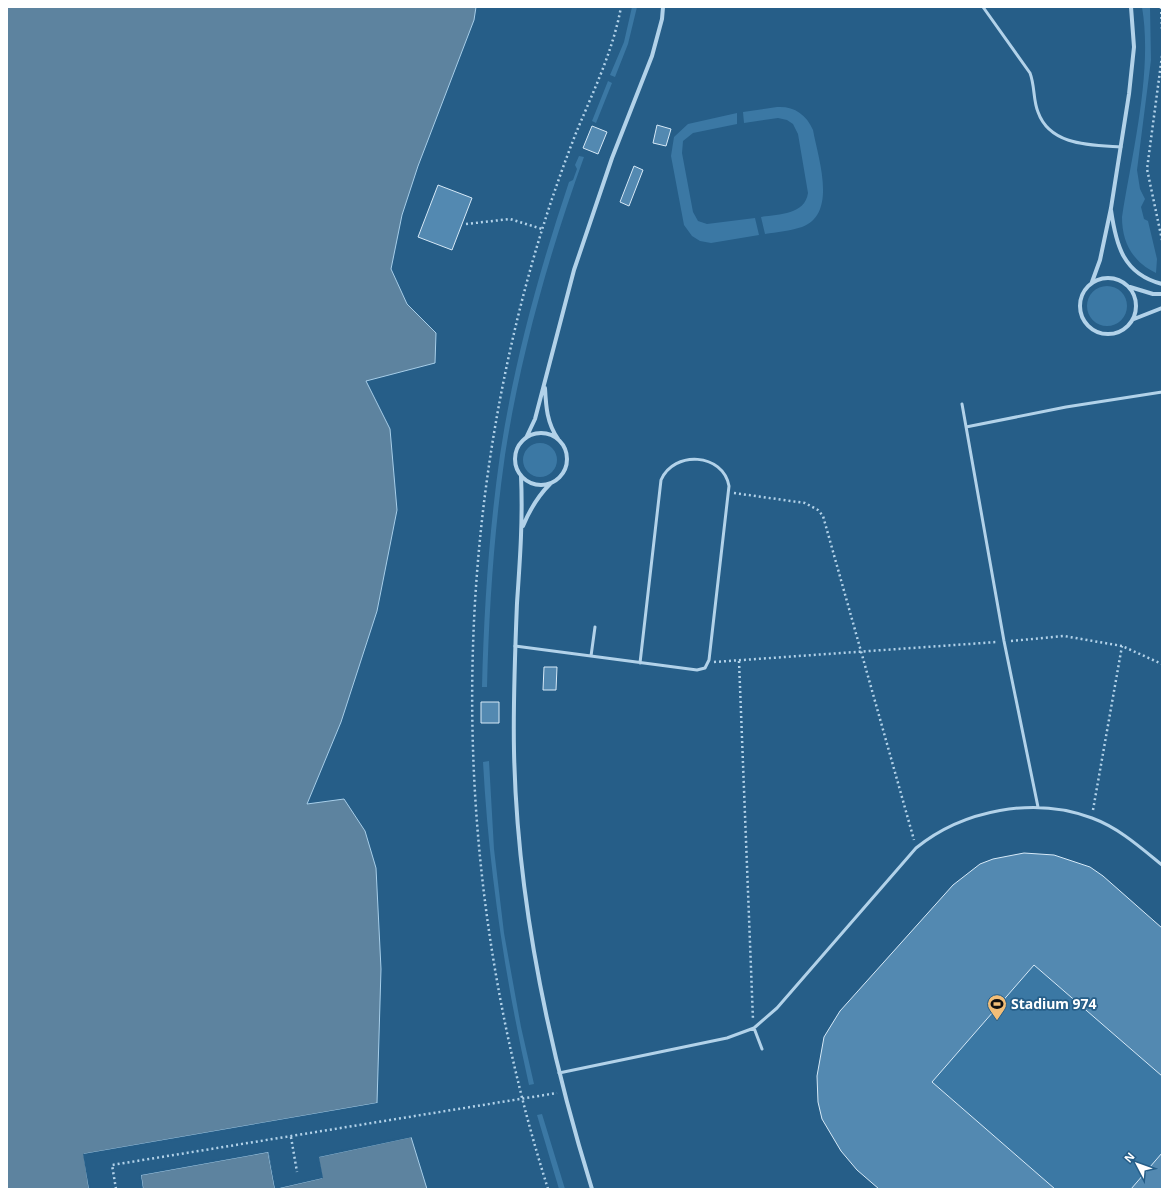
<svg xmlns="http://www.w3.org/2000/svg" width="1169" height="1196" font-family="'Noto Sans',sans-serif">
	<rect width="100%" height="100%" fill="#265e88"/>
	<path fill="#3b78a4" d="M632 7H637L628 44 615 77 610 75 624 42Z
		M1142 7H1150L1151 60 1137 170 1140 189 1145 199 1141 207 1144 219 1148 221 1157 259 1156 273C1133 262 1122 243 1122 217 1132 153 1153 71 1142 7Z
		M608 81 612 83 596 123 592 121Z
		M777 107C794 106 806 114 813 130 818 158 838 214 802 227 790 231 777 232 765 234L761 217C778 214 805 215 808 193L798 134 793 124 787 120 778 118 744 123 743 112Z
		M737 113V124L693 133 683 141 682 153 693 212 698 221 707 224 755 218 759 235 711 243 700 241 692 236 684 225 671 156 674 137 688 124Z
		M579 156 584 157C549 254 521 353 505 455 494 532 489 609 487 687H482C484 609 489 532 500 455 514 362 539 271 569 182L573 180 577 169 575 165Z
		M1087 306a20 20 0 1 1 40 0a20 20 0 1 1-40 0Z
		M523 460a17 17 0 1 1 34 0a17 17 0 1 1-34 0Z
		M489 761 494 849 504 933 521 1027 534 1084 529 1085C505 978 489 872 483 762Z
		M1024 853C1091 853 1116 888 1162 928V1189H879L857 1170 841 1151 822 1119 818 1102 817 1076 824 1037 840 1011 953 885 980 864 993 859Z
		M542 1114 565 1189H559L537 1115Z"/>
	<path fill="#5d839f" stroke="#a7cee9" d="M7 7H476L474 20 418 166 402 215 391 269 407 304 436 333 435 363 366 381 390 429 397 510 377 611 341 722 307 804 344 799 365 831 376 868 381 969 377 1103 84 1154 89 1189H7Z
		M411 1137 427 1189H143L141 1175 268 1152 275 1189 322 1178 318 1157Z"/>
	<path fill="#265e88" d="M377 1103V1105L86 1156 91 1189H89L83 1154Z
		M411 1135 413 1137 319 1157 323 1178 275 1189 268 1152 141 1175 143 1189H141L139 1175 140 1173 268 1150 276 1187 320 1176 316 1157 318 1155Z"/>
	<path fill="#5389b1" stroke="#d6e9f7" d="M657 125 671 129 666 146 653 143Z
		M592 126 607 132 598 154 583 148Z
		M634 166 643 170 629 206 620 202Z
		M438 185 472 198 452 250 418 237Z
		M544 667H557L556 690H543Z
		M481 702H499V723H481Z
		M1024 853 1054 855 1090 867 1103 876 1162 928V1076L1034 965 932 1082 1055 1189H879L857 1170 841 1151 822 1119 818 1102 817 1076 824 1037 840 1011 953 885 980 864 993 859Z
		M1162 1153V1189H1131Z"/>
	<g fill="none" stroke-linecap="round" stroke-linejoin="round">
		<path stroke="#b2d2e9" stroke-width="2.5" stroke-dasharray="2 3" stroke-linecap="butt" d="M1161 7 1162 29
			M1162 56 1147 169 1162 240
			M466 224 510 219 542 229
			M734 493 805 503 818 510 823 516 914 840
			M1011 641 1064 636 1122 646 1162 664
			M739 661 753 1020
			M714 662 997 642
			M1093 810 1122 646
			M291 1137 297 1172
			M116 1189 112 1165 557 1093
			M548 1189C456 898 447 584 525 289 539 236 556 184 576 133 593 92 613 51 621 7"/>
		<path stroke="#b2d2e9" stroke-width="3" d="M983 7 1030 73C1035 86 1033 100 1038 112 1050 146 1091 145 1121 147
			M962 404 1004 641 1038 807
			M966 427 1066 407 1162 392
			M515 646 697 670 705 668 709 660 729 486C723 453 674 450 661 480L640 663
			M591 656 595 627
			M754 1028 762 1049
			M559 1073 727 1038 754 1028 777 1008 916 848C963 810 1034 796 1092 818 1119 828 1140 847 1162 865"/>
		<path stroke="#b2d2e9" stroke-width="4" d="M1111 210C1116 245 1123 274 1162 284
			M1080 306a28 28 0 1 1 56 0a28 28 0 1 1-56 0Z
			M1092 282 1100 260 1111 208 1129 94 1134 47 1131 7
			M1130 287 1153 294H1162
			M1134 319 1162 308
			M545 388C546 407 547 423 558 439
			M515 459a26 26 0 1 1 52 0a26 26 0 1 1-52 0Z
			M526 438 535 419 574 270 612 158 652 56 662 19 663 7
			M521 476C523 518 520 560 517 603 515 652 513 702 514 751 517 900 548 1047 592 1189
			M523 526C530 509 537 497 550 484"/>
	</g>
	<defs>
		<symbol id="stadium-pin" viewBox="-11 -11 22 30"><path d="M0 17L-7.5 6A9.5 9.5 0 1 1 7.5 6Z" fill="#f2be78" stroke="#265e88"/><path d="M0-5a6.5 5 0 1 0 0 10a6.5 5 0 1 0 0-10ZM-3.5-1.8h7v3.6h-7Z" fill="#111"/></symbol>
	</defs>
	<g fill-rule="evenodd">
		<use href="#stadium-pin" x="986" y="993" width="22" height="30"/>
	</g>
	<g text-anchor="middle" stroke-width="3.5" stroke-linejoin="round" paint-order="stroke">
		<g font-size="14" font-weight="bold" fill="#fff" stroke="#265e88" text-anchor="start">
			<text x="1011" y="1009">Stadium 974</text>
		</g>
	</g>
	<rect width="1169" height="1196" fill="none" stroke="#ffffff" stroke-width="16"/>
	<g transform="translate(1137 1164) rotate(311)" stroke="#265e88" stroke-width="3" paint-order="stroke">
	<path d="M0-3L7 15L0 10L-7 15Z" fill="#ffffff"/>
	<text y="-6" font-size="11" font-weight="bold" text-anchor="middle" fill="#ffffff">N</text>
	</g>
</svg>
